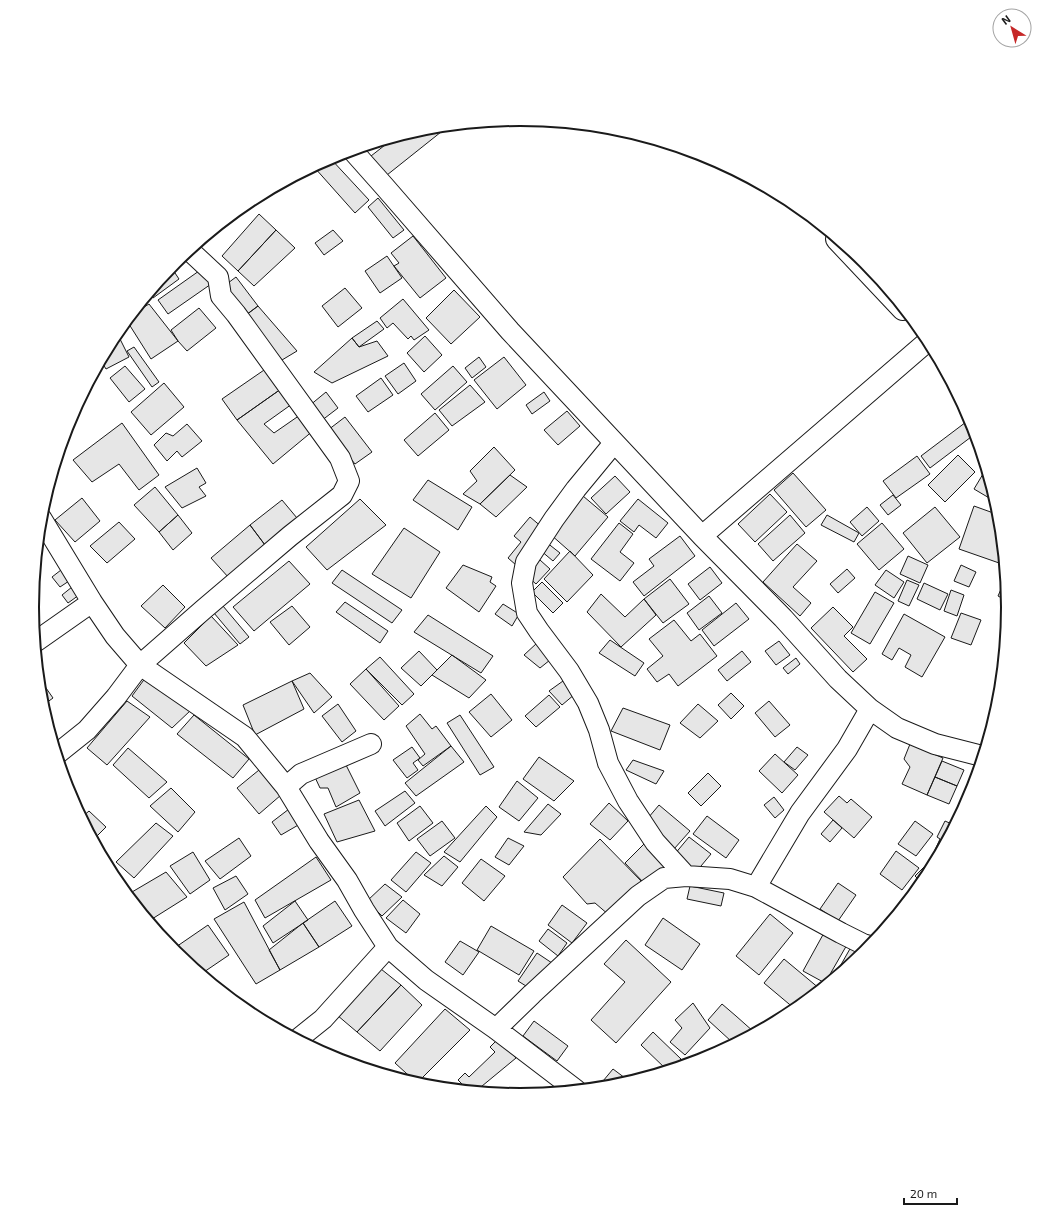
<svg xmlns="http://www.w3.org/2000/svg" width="1040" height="1214" font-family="'Exo 2',sans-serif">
	<rect width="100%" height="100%" fill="#fff"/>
	<path fill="#e6e6e6" stroke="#1a1a1a" d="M437 127 441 132 387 175 371 156 394 138 425 128Z
		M330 158 369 200 355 213 314 167Z
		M378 198 404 230 393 238 368 207Z
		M259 214 276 230 238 271 222 256Z
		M276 230 295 248 254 286 238 271Z
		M333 230 343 241 324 255 315 243Z
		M413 236 446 278 420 298 394 266 399 263 391 253Z
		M387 256 402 278 380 293 365 271Z
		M206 266 214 282 168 314 158 300Z
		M171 267 179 279 153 298 149 293Z
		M236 277 258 306 246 315 224 286Z
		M345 288 362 308 338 327 322 306Z
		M454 290 480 317 451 344 426 318Z
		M403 299 429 330 414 340 411 336 408 339 393 323 387 328 380 318Z
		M149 304 178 341 151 359 127 321 131 315Z
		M258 306 297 351 282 360 246 315Z
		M199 308 216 328 187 351 178 341 171 330Z
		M377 321 384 329 359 347 352 338Z
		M117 333 129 357 106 369 101 361Z
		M425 336 442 355 424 372 407 353Z
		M352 338 359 347 377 341 388 356 332 383 314 372Z
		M134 347 159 382 152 387 127 351Z
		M479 357 486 367 472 378 465 368Z
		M504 357 526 385 497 409 474 380Z
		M404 363 416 381 398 394 385 376Z
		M125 366 145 389 129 402 110 378Z
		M453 366 467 382 435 410 421 394Z
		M267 368 281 389 237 420 222 399Z
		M381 378 393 395 368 412 356 396Z
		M164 383 184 407 151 435 131 412Z
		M470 385 485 402 452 426 439 410Z
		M281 389 292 404 264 424 274 433 300 415 314 430 273 464 237 420Z
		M326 392 338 408 321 421 309 406Z
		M544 392 550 401 532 414 526 405Z
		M567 411 580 426 558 445 544 430Z
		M435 413 449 430 418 456 404 440Z
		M345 417 372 452 355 464 328 430Z
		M970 419 975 434 930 468 921 456Z
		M122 423 159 475 139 490 119 464 92 482 73 460Z
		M187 424 202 441 182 457 177 451 167 461 154 445 166 433 173 436Z
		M494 447 515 470 480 504 463 494 477 481 470 471Z
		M958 455 975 472 945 502 928 485Z
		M917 456 930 474 896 498 883 481Z
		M197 468 206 483 199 487 206 496 182 508 165 487Z
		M986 469 996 502 974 489Z
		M793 473 826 510 806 527 774 490Z
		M510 475 527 487 496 517 480 504Z
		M615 476 630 492 606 514 591 498Z
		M428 480 472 507 458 530 413 500Z
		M155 487 178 515 159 532 134 505Z
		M770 494 787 512 755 542 738 524Z
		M893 495 901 505 888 515 880 505Z
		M583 496 608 517 575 556 550 534Z
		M82 498 100 521 75 542 55 520Z
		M360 499 386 525 327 570 306 547Z
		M638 499 668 523 656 538 639 525 634 532 620 521Z
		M282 500 297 518 265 545 250 525Z
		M974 506 999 515 1003 560 1002 564 959 549Z
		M867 507 879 521 862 536 850 522Z
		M935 507 960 537 927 563 903 533Z
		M178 515 192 533 173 550 159 532Z
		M790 515 805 533 773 561 758 544Z
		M827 515 859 533 854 542 821 525Z
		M530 517 543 528 516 565 508 558 521 542 514 536Z
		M119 522 135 539 107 563 90 546Z
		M619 523 633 534 620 552 634 563 620 581 591 559Z
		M882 523 904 549 879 570 857 544Z
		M250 525 265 545 229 578 211 558Z
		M404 528 440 552 411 598 372 574Z
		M680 536 695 556 644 596 633 582 654 566 649 559Z
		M546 542 560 553 553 561 540 550Z
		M797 544 817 561 793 587 811 603 800 616 763 582Z
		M570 551 593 575 567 602 544 579Z
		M908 556 928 565 920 583 900 574Z
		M540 560 550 569 536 584 526 575Z
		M289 561 310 584 254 631 233 607Z
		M463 565 492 577 490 582 496 586 479 612 446 588Z
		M961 565 976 572 969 587 954 581Z
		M710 567 722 583 700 600 688 584Z
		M847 569 855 578 838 593 830 584Z
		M61 570 69 581 60 587 52 577Z
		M342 570 402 610 392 623 332 583Z
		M886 570 904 582 894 598 875 585Z
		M670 579 689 604 663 623 644 599Z
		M907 580 919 585 909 606 898 601Z
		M1005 580 1007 601 998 596Z
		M542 582 563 603 553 613 532 592Z
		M924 583 948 594 940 610 917 599Z
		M163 585 185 607 165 628 141 606Z
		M72 587 79 595 68 603 62 595Z
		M951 590 964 595 957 616 944 611Z
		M875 592 894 603 870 644 851 633Z
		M601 594 625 617 644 599 656 615 621 647 587 612Z
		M709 596 722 613 699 630 687 613Z
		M345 602 388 631 380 643 336 612Z
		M736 603 749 619 714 646 702 630Z
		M503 604 519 614 512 626 495 614Z
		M223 606 249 637 240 644 214 613Z
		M292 606 310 627 289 645 270 622Z
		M833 607 853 627 844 636 867 659 853 672 811 628Z
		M961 613 981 620 971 645 951 638Z
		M904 614 945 637 922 677 905 667 911 655 899 648 892 660 882 654Z
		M428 615 493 656 481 673 414 632Z
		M211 616 238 645 206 666 184 643Z
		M674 620 691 641 700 634 717 656 678 686 669 674 657 682 647 669 663 656 649 639Z
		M610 640 644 663 635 676 599 653Z
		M779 641 790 655 776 665 765 651Z
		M537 643 550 660 540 668 524 655Z
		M419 651 437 670 421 686 401 668Z
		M742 651 751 662 727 681 718 670Z
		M452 655 486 680 469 698 432 675Z
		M380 657 414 694 402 705 366 669Z
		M796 658 800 664 788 674 783 668Z
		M366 669 399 706 384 720 350 684Z
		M310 673 332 697 314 713 292 681Z
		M146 677 191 710 172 728 132 696Z
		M39 678 53 698 42 706 41 702Z
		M292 681 304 709 255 735 243 705Z
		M563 681 575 694 562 705 549 691Z
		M731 693 744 706 731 719 718 705Z
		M491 694 512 720 491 737 469 712Z
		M549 695 560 707 536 727 525 716Z
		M127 701 150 717 107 765 87 748Z
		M769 701 790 725 775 737 755 713Z
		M338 704 356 731 342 742 322 716Z
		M698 704 718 721 700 738 680 723Z
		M623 708 670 725 660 750 611 731Z
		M420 714 432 729 436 726 451 746 423 766 418 760 425 754 406 726Z
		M194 715 249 759 233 778 177 734Z
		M460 715 494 767 480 775 447 723Z
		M910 744 943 758 927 795 902 784 910 767 904 759Z
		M451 746 464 762 416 796 405 783Z
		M412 747 420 758 413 763 418 770 407 778 393 760Z
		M797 747 808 755 795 770 784 762Z
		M128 748 167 782 149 798 113 765Z
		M775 754 798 775 782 793 759 771Z
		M539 757 574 781 554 801 523 779Z
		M343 759 360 793 336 807 328 788H320L313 773Z
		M633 760 664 771 656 784 626 770Z
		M942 761 964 770 957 786 935 777Z
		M259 770 281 795 259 814 237 788Z
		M708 773 721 786 701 806 688 793Z
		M935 777 957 786 949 804 927 795Z
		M517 781 538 798 519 821 499 807Z
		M171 788 195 812 178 832 150 806Z
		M405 791 415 803 385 826 375 811Z
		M839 796 847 803 851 799 872 817 854 838 824 812Z
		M774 797 784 810 775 818 764 805Z
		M359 800 375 831 337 842 324 814Z
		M609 803 628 821 610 840 590 824Z
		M548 804 561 814 541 835 524 832Z
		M659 805 690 831 674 849 643 824Z
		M420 806 433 823 409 841 397 823Z
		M486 806 497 817 460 862 444 852Z
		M289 809 300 824 281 835 272 822Z
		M89 811 106 827 94 839 82 817Z
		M707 816 739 840 726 858 693 834Z
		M833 820 842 828 830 842 821 834Z
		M442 821 455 838 430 856 417 839Z
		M915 821 933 834 916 856 898 844Z
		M945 821 954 825 939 852 935 850 940 839 937 837Z
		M156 823 173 836 134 878 116 862Z
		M689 837 711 854 696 872 674 855Z
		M239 838 251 856 220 879 205 861Z
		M508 838 524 846 509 865 495 857Z
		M600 839 644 884 609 915 595 903 587 904 563 877Z
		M646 842 667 866 654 877 643 882 625 863Z
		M896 851 919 868 902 890 880 874Z
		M193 852 210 880 190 894 170 866Z
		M416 852 431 863 406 892 391 880Z
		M444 856 458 867 442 886 424 875Z
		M316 857 331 880 265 918 255 900Z
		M481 859 505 876 484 901 462 883Z
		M932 859 935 861 922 883 915 876Z
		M166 872 187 897 152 919 132 892Z
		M236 876 248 894 225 910 213 888Z
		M838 883 856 895 838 921 820 909Z
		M385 884 402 897 382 916 367 901Z
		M690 886 724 893 721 906 687 899Z
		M403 900 420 914 406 933 386 918Z
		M295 901 308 920 273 943 263 926Z
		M335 901 352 926 319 947 303 923Z
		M244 902 280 970 256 984 214 919Z
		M562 905 587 923 572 943 548 925Z
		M770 914 793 933 759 975 736 956Z
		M663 918 700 944 682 970 645 945Z
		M303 923 319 947 280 970 269 950Z
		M208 925 229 955 201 974 173 949Z
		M491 926 534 951 519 975 477 950Z
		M548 929 567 943 558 956 539 941Z
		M825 931 848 943 825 983 803 971Z
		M626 940 671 982 616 1043 591 1020 625 982 604 964Z
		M460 941 479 952 463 975 445 962Z
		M851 947 863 954 834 977Z
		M537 953 552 963 534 991 518 981Z
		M784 959 820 989 795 1009 764 983Z
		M381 969 401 985 357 1032 337 1015Z
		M401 985 422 1005 380 1051 357 1032Z
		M693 1003 710 1028 685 1055 670 1042 682 1028 675 1020Z
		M722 1004 736 1016 754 1032 729 1046 732 1042 708 1020Z
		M445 1009 470 1030 417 1083 395 1063Z
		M534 1021 568 1046 557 1061 523 1036Z
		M653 1032 681 1059 673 1068 667 1070 641 1045Z
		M498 1039 516 1058 476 1091 460 1089 458 1088 462 1084 458 1080 465 1073 469 1077 495 1052 490 1047Z
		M613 1069 629 1081 615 1086 598 1087Z"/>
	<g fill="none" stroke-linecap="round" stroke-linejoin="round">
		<defs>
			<path id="minor" d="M352 150 384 186 510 331 702 536 783 618 838 679 870 709 897 728 935 744 982 756
				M614 443 576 489 554 519 526 562 522 583 527 613 539 631 569 671 588 703 599 730 608 763 628 801 655 842 686 876
				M41 518 92 602 115 636 140 665 245 737 286 787 319 841 347 880 364 910 388 947 426 980 496 1029 576 1090
				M702 536 928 341
				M35 642 92 602
				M57 754 87 730 116 697 140 665 204 609 290 536 342 495 349 481 340 458 236 314 221 296 218 277 189 250
				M286 787 301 774 371 744
				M756 887 800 813 847 749 870 709
				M496 1029 532 994 638 896 664 878 686 876 730 879 756 887 841 933 863 944 870 946
				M298 1039 323 1019 388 947"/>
			<path id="major" d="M837 239 903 309"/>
		</defs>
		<use href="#minor" stroke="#1a1a1a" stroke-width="22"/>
		<use href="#major" stroke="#1a1a1a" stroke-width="24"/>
		<use href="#minor" stroke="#fff" stroke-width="20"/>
		<use href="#major" stroke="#fff" stroke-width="22"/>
	</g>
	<path d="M0 0H1040V1214H0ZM39 607a481 481 0 1 1 962 0a481 481 0 1 1-962 0Z" fill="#fff" fill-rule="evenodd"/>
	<path fill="none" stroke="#1a1a1a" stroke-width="2" d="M39 607a481 481 0 1 1 962 0a481 481 0 1 1-962 0Z"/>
	<g transform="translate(1012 28) rotate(323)"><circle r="19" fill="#ffffff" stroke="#a3a3a3"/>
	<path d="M0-3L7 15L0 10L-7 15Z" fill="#c62828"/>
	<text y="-6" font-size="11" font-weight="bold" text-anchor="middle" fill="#1a1a1a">N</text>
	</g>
	<path d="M904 1198v6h53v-6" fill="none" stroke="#1a1a1a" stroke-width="2"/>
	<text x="910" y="1198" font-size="12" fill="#1a1a1a" stroke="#ffffff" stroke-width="3" paint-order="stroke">20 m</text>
</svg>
